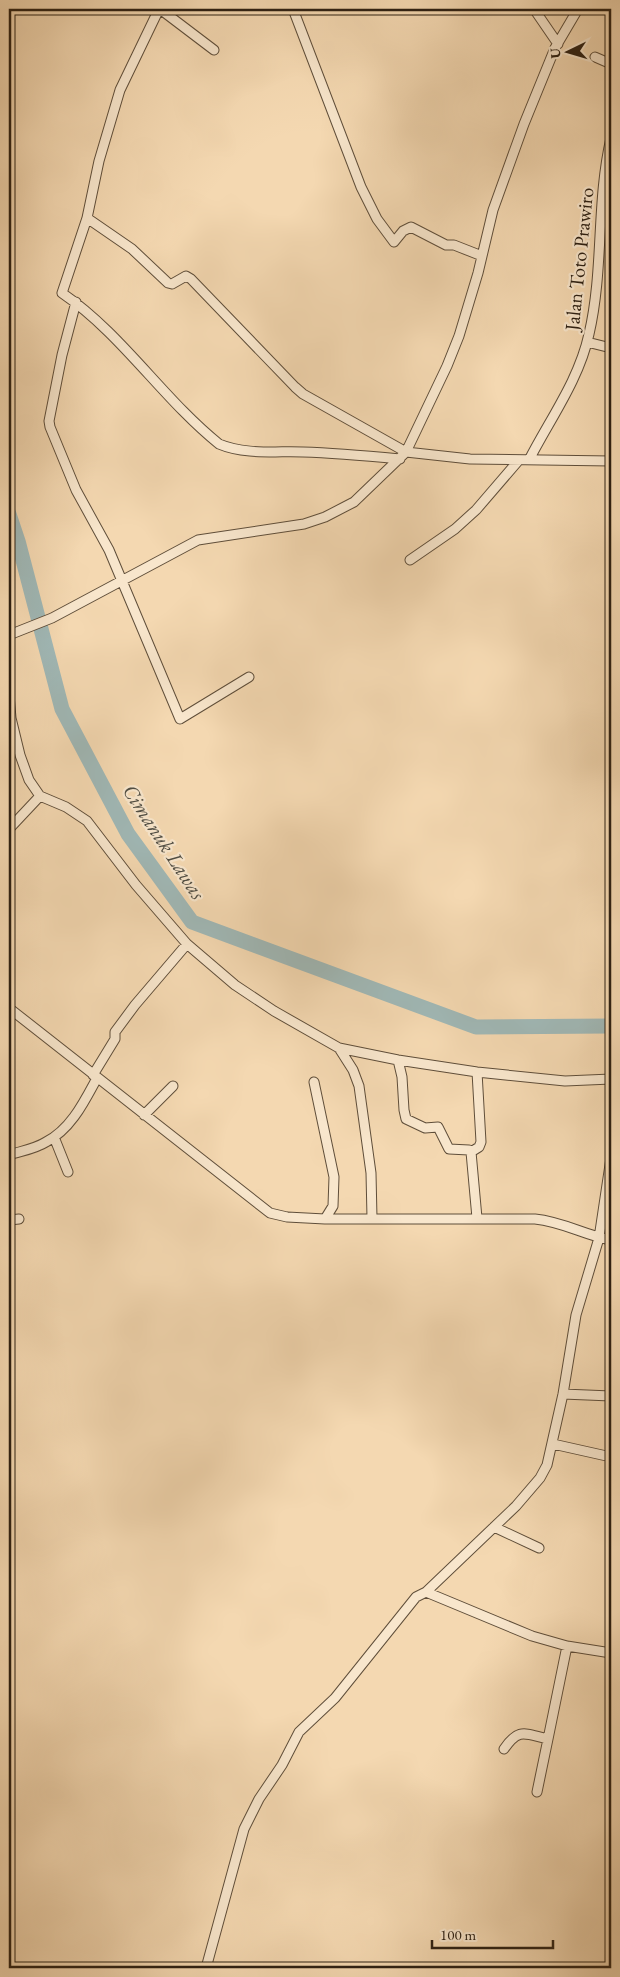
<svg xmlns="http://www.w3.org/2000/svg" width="620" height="1977" font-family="'EB Garamond',serif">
	<rect width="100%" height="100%" fill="#f4d8b1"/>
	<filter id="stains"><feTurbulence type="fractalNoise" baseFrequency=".004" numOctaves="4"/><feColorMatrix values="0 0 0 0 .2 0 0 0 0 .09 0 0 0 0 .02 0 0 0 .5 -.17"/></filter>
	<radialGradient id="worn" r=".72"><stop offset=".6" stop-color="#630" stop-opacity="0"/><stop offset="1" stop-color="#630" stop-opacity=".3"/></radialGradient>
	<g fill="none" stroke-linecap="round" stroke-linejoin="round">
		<path stroke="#a0b8b6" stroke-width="15" d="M9 514 18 541 62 709 128 834 192 922 476 1027 611 1026"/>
		<defs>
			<path id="minor" d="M159 9 120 90 99 161 87 218 62 293C122 334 163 399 219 444 245 455 276 451 303 452 335 453 368 456 400 459
				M160 9 214 50
				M293 9 361 187 377 219 394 242 403 231 411 227 446 245H454L482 256
				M534 9 558 44
				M595 57 611 64
				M87 218 132 249 168 283 172 284 186 276 191 279 295 387 303 394 406 452 447 366 459 336 478 273 493 210 524 124 555 48 578 9
				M76 302 62 355 49 421 50 427 76 490 109 550 180 719 249 677
				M587 342 611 348
				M529 460C550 419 579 380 589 334 604 270 596 202 611 138
				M410 560 455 529 476 510 519 460
				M9 635 52 618 198 540 304 524 325 517 354 502 406 452 470 459 611 461
				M9 695 11 718 20 755 29 780 40 796 66 807 87 821 136 885 187 944 235 985 274 1011 339 1048 398 1060 477 1072 565 1081 611 1079
				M9 829 40 796
				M9 1008 270 1213 287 1217 325 1219H535C564 1222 584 1235 611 1240
				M339 1048 353 1070 359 1086 371 1173 372 1218
				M398 1060 402 1077 404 1110 406 1119 425 1128 438 1127 449 1149 469 1150 471 1152 477 1218
				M93 1075 115 1039V1032L135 1005 187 944
				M314 1082 334 1177 333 1206 325 1219
				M144 1115 173 1086
				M54 1137 68 1172
				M471 1152 479 1147 481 1142 477 1072
				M9 1155C21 1151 35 1149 46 1142 71 1129 84 1102 97 1078
				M9 1220 19 1219
				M563 1394 611 1396
				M553 1444 611 1457
				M494 1527 539 1548
				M426 1592 516 1506 540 1478 547 1465 563 1394 576 1315 599 1238 611 1158
				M504 1749C519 1727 525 1734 548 1739L567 1646
				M537 1792 548 1739
				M206 1968 244 1829 259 1799 282 1765 299 1732 335 1698 416 1597 426 1592 532 1636 567 1646 611 1653"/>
		</defs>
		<use href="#minor" stroke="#5f4e3a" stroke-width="11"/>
		<use href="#minor" stroke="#f8e6cc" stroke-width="9"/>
	</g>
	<g text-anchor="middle" stroke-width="4.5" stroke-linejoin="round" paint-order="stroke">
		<g font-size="20" fill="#2d2013" stroke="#f8e6cc">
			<text transform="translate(579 259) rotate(-84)" y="7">Jalan Toto Prawiro</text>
		</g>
		<g font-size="21" font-style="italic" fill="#504e44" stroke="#f8e6cc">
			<text transform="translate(164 842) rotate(57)" y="7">Cimanuk Lawas</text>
		</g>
	</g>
	<rect width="620" height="1977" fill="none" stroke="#f4d8b1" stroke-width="30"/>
	<rect x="10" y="10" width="600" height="1957" fill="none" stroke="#2d2013" stroke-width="2.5"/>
	<rect x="15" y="15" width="590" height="1947" fill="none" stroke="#2d2013"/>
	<g transform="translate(568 52) rotate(265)" stroke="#f8e6cc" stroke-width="4" paint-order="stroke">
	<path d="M0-4L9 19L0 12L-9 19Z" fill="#2d2013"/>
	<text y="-8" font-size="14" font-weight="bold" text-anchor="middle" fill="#2d2013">U</text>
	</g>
	<path d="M432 1940v8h121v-8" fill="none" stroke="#2d2013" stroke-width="2.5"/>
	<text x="440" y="1940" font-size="15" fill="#2d2013" stroke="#f8e6cc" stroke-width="4" paint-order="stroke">100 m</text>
	<rect width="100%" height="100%" filter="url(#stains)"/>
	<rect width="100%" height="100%" fill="url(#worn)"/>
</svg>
